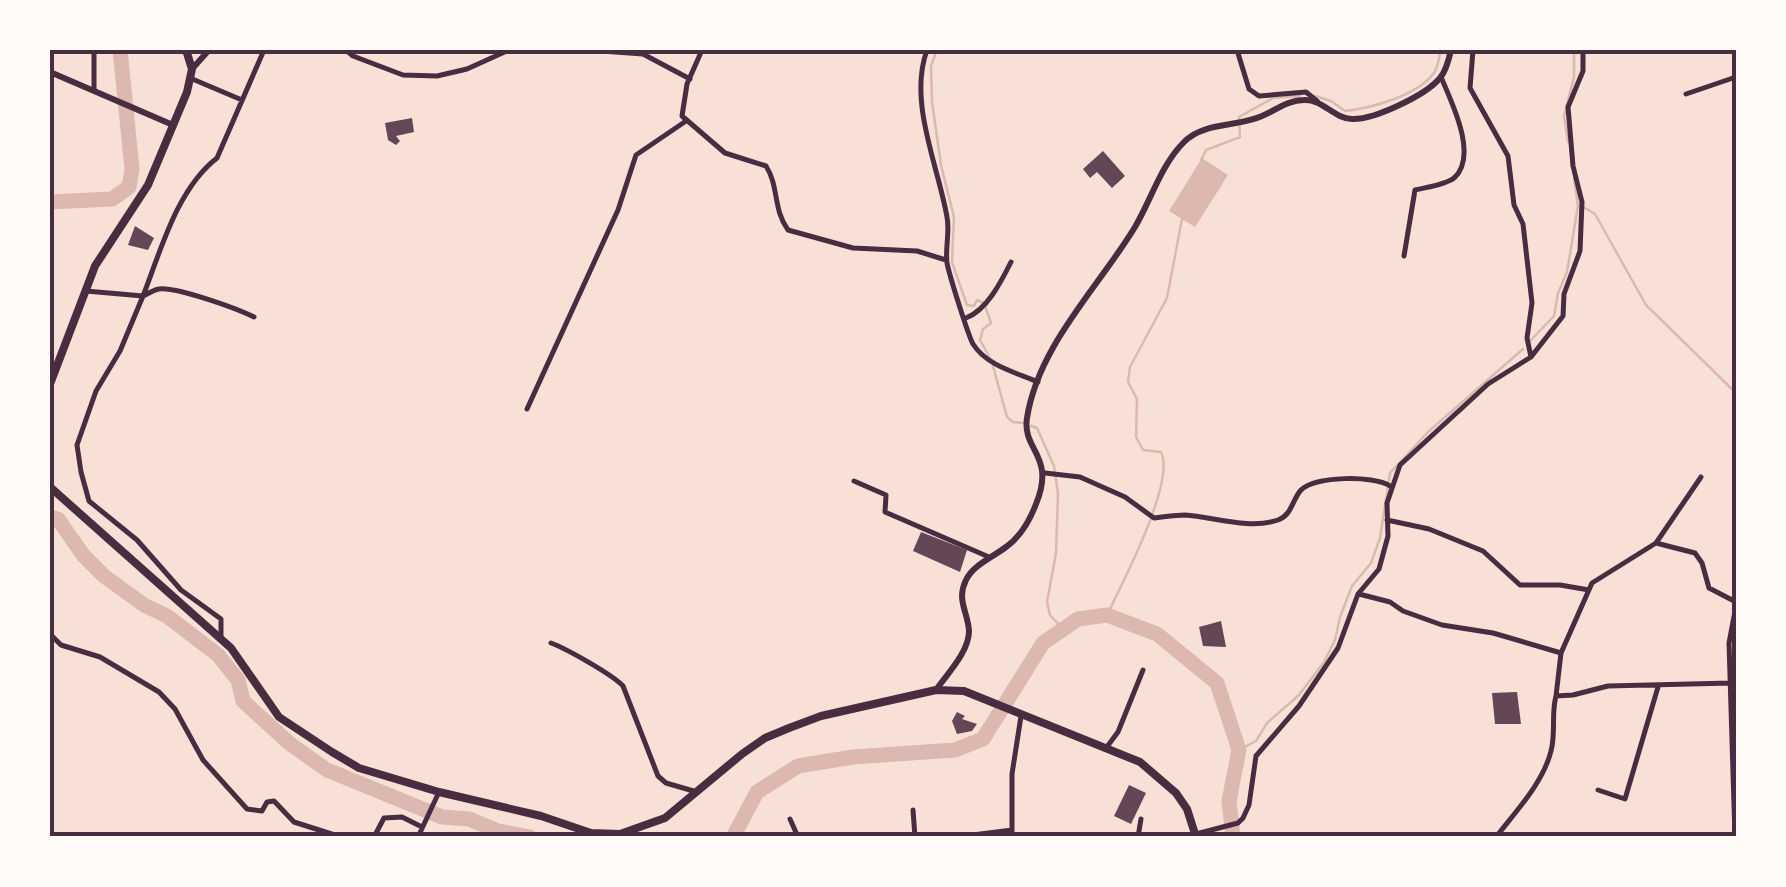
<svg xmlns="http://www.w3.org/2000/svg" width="1786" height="887" font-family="'Roboto Serif',serif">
	<rect width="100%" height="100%" fill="#f7e1d7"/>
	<path fill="#dcb8b0" d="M1202 158 1228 175 1195 227 1169 211Z"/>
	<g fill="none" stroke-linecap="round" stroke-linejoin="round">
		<path stroke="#dcb8b0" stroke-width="2.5" d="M937 50 931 66 932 102 941 165 954 217 952 262 967 305 974 306 977 300 984 303 991 323 983 329 980 340 990 358
			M1315 96 1331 101 1345 111C1371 108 1417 96 1434 73 1438 68 1439 56 1441 50
			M1568 142 1564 116 1574 77V50
			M1201 160 1206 150 1240 137 1239 117 1273 98 1300 96
			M1585 208 1595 214 1646 305 1736 393
			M1530 341 1554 316 1558 293 1567 272 1578 206 1574 179
			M993 366 1007 417 1013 422 1024 423
			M1031 426 1037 428 1054 466 1058 493 1056 553 1047 602 1050 615 1063 629
			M1107 615C1122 584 1176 481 1161 452L1143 450 1136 437 1137 399 1128 382 1130 367 1167 298 1182 219
			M1239 750 1256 741 1267 723 1299 695 1324 662 1335 640 1340 617 1352 586 1371 563 1380 538 1390 473 1428 432 1523 349"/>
		<path stroke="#dcb8b0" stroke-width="15" d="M50 202 112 199 129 187 132 169 120 50
			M50 517 58 519 83 555 104 576 144 605 167 616 218 655 238 680 243 701 289 743 327 770 442 817 469 819 498 831 530 837
			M733 837 757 792 798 766 853 757 955 750 983 739 1043 643 1078 619 1107 615 1157 634 1217 683 1239 750 1229 801 1233 837"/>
	</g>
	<path fill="#644757" d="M412 118 414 132 396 136 400 141 396 145 388 140 385 123Z
		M1103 151 1125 176 1112 188 1097 172 1090 178 1083 169Z
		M135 226 154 238 148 250 128 245Z
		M921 532 967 550 960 572 913 551Z
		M1221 621 1226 647 1203 646 1199 627Z
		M1517 692 1521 724H1495L1492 693Z
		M957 712 965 716 962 719 977 724 972 731 957 734 952 721Z
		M1129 785 1146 793 1131 824 1114 816Z"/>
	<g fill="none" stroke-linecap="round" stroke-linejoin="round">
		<path stroke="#4a2c40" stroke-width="5" d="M94 50V90
			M346 50 353 56 403 75 437 76 467 69 509 50
			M587 50 643 54 690 79
			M702 50 687 84 682 116 725 153 766 166C779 186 773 210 788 230L853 248 917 251 946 260
			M927 50C908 102 938 165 947 217 950 232 945 248 947 263 949 274 968 335 973 344 987 366 1015 372 1038 382
			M1237 50 1249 89 1259 96 1306 92 1317 101
			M1473 50 1470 88 1508 156 1514 205 1523 224 1532 303 1527 338 1531 357
			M190 78 242 100
			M1686 94 1736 77
			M1404 256 1415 190C1427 187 1445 185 1454 178 1479 156 1451 101 1441 77
			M86 291 143 296C161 250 177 189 217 158L264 50
			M966 318C987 310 1001 282 1011 262
			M527 409 618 210 636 155 686 121
			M1045 473 1080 477 1125 497 1154 518C1164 517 1175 515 1185 515 1214 517 1249 530 1278 520 1292 515 1292 500 1301 490 1315 476 1373 475 1390 486
			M854 481 886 495 885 512 989 557
			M1387 520 1429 529 1483 551 1520 585H1560L1589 590
			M1656 543 1701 477
			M1359 594 1390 602 1403 611 1442 625 1493 633 1561 653
			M50 634 61 645 100 657 159 692 175 709 203 760 247 809 262 811 267 802 274 801 294 822 341 837
			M221 639V619L181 590 137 540 89 501 81 472 77 445 96 391 120 351 143 296C148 294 153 290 159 289 175 286 238 309 254 317
			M551 643C567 649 613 675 623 686L658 776 666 783 697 792
			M1556 696 1561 653 1592 583 1656 543 1695 553 1702 563 1709 588 1736 602
			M1106 748 1118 732 1143 670
			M1598 790 1625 799 1658 687
			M913 810 915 837
			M790 819 798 837
			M1196 834 1238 823 1243 818 1249 805 1256 756 1299 706 1338 648 1358 594 1379 569 1388 536 1387 503 1400 465 1488 384 1531 357 1563 316 1564 294 1580 251 1582 202 1573 166 1568 107 1583 71V50
			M374 837 384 818 402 817 422 827
			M418 837 439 792
			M957 837 1012 830
			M1012 837V774L1021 716
			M1138 837 1141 819
			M1496 837C1516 811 1543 783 1551 751 1556 733 1551 714 1556 696L1573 695 1608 686 1731 683
			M1735 837 1729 643 1736 606"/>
		<path stroke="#4a2c40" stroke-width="6" d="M192 69 209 50
			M50 72 173 125
			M936 690C947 674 969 652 969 631 968 612 956 600 966 580 973 565 993 557 1006 547 1020 537 1030 520 1036 504 1056 455 1022 451 1027 418 1038 346 1098 288 1135 227 1151 200 1161 165 1184 142 1203 122 1238 127 1262 116 1276 110 1288 100 1304 100 1323 99 1334 119 1352 119 1374 120 1426 95 1440 78 1446 71 1449 59 1451 50"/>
		<path stroke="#4a2c40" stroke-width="8" d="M50 384 95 266 148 185 187 92 192 69 186 50
			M50 487 231 648 279 717 332 752 359 768 439 792 541 816 591 833 620 834 665 818 742 754 765 738 789 728 821 716 936 690 964 691 1140 762 1176 793 1187 809 1196 837"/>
	</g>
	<rect width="1786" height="887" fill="none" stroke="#fffaf5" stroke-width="105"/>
	<rect x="52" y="52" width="1682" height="782" fill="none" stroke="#4a2c40" stroke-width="4"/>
</svg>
